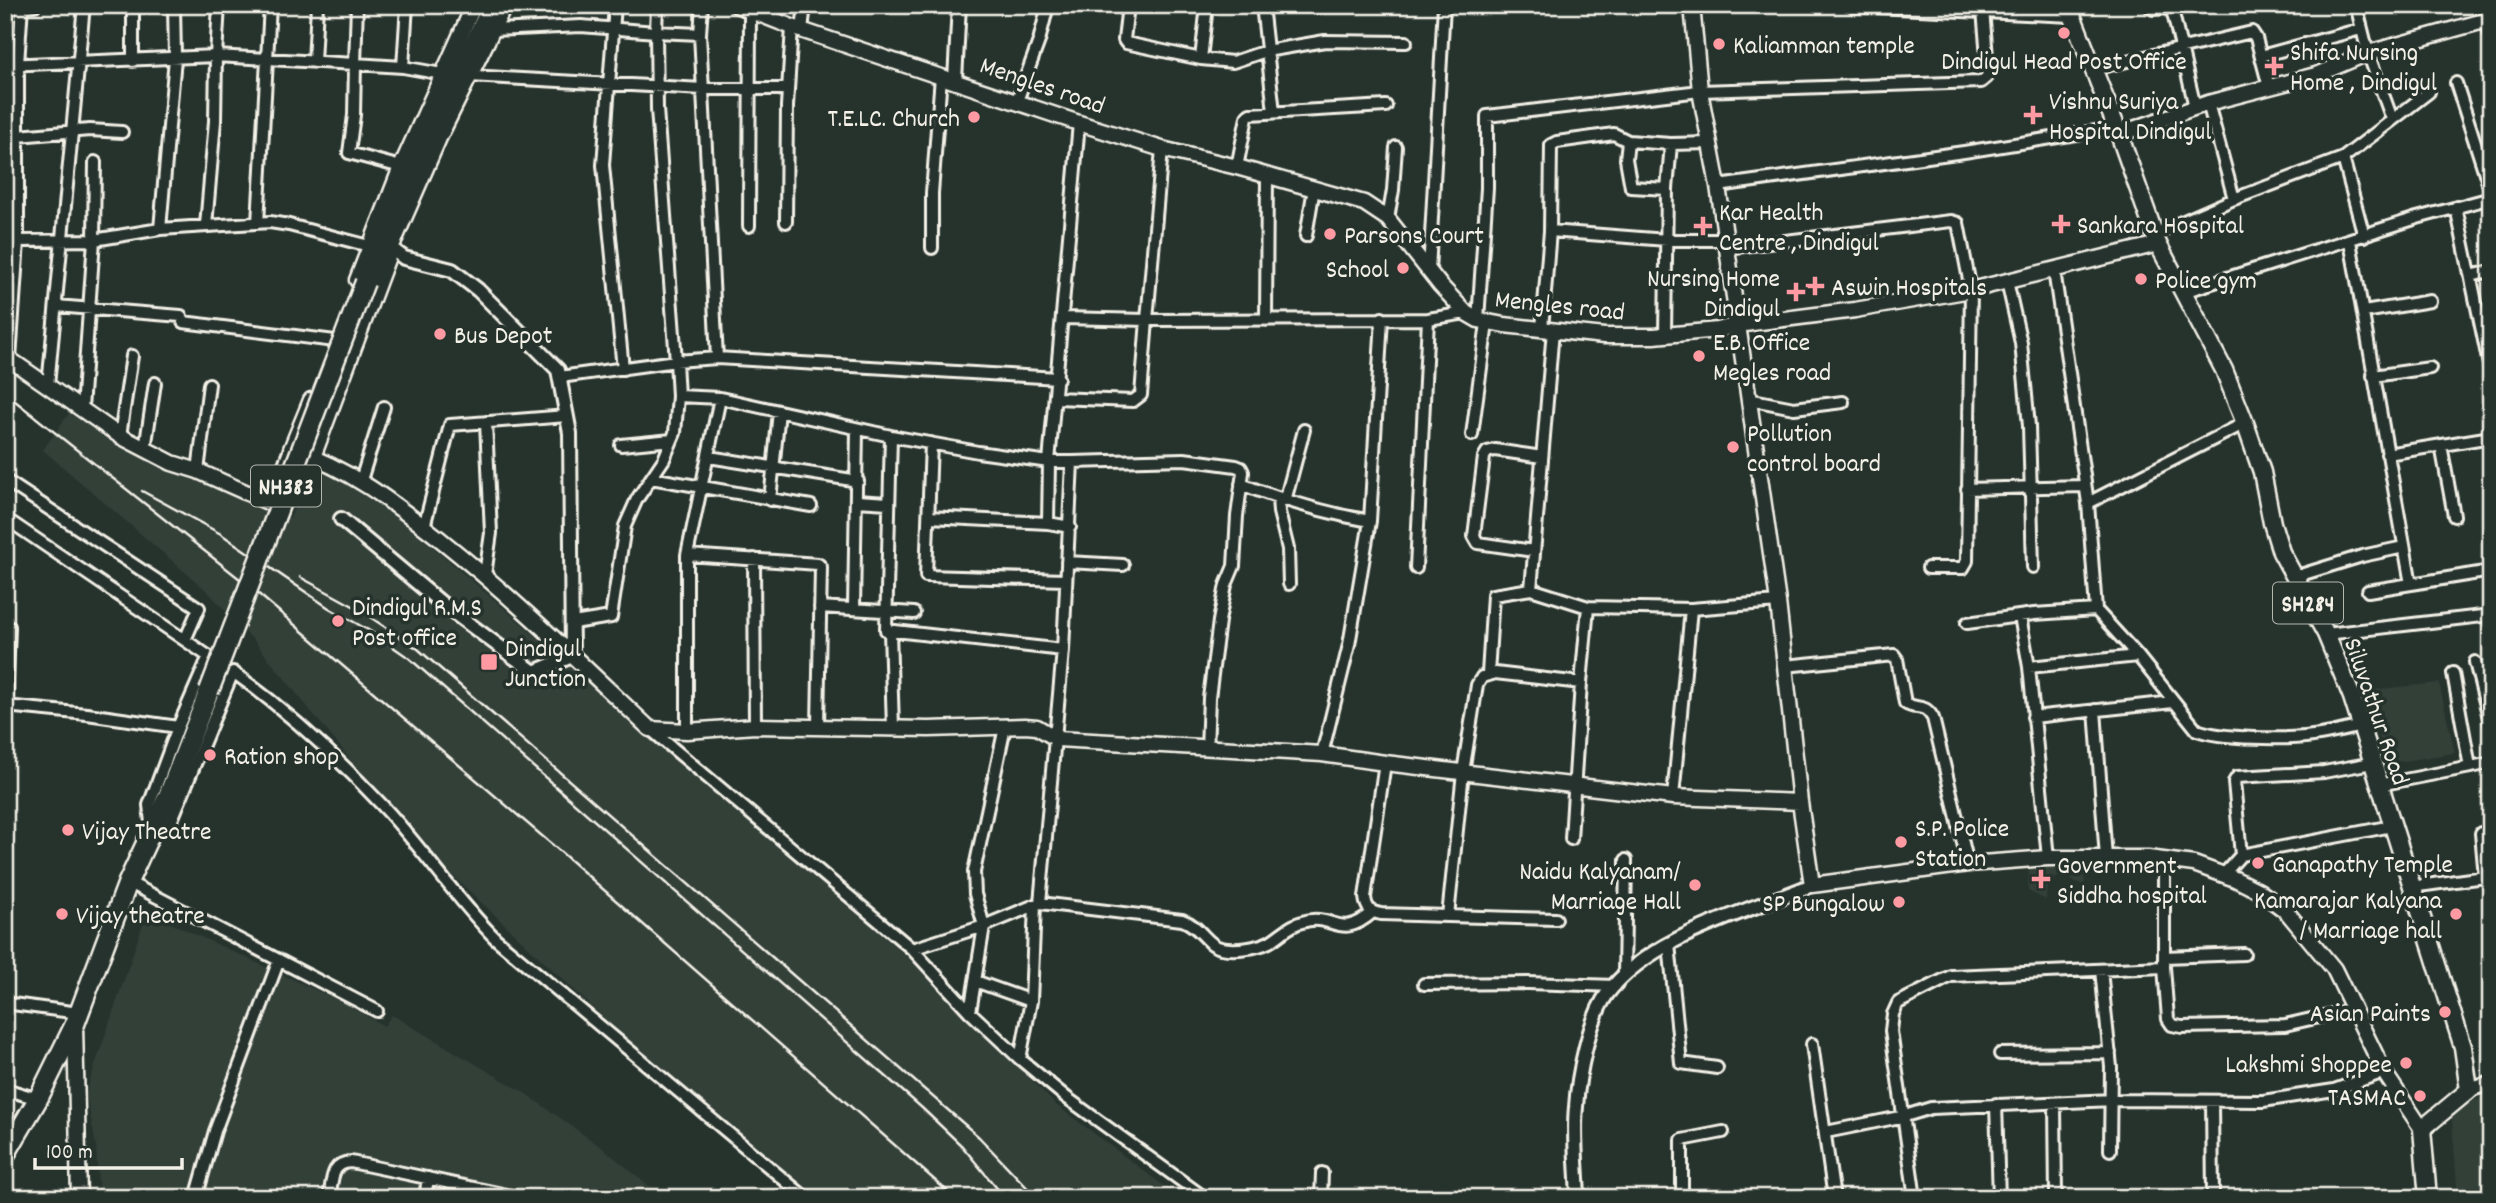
<svg xmlns="http://www.w3.org/2000/svg" width="2496" height="1203" font-family="Dekko,sans-serif">
	<rect width="100%" height="100%" fill="#26332d"/>
	<filter id="ink" filterUnits="userSpaceOnUse"><feTurbulence type="fractalNoise" baseFrequency=".0143" numOctaves="2"/><feDisplacementMap in="SourceGraphic" scale="14" xChannelSelector="R" yChannelSelector="G"/><feConvolveMatrix kernelMatrix="1 2 1 2 8 2 1 2 1" color-interpolation-filters="sRGB"/></filter>
	<g filter="url(#ink)">
		<path fill="#333f39" d="M69 413 112 440 162 465 290 518 314 463 352 477 919 967 1055 1104 1180 1198H795L417 842 255 642 206 590 43 450Z
			M2439 683 2455 753 2385 764 2370 690Z
			M2029 865H2084L2085 886 2061 875 2047 884 2046 900 2028 891Z
			M147 912 346 1004 384 1026 392 1015 522 1091 604 1149 664 1198H99L96 1146 86 1092Z
			M2491 1095V1198H2458L2451 1108Z"/>
		<g fill="none" stroke-linecap="round" stroke-linejoin="round">
			<defs>
				<path id="minor" d="M133 5V61
					M357 5 355 64 403 67 442 74
					M615 5 603 165 623 369
					M1128 5 1124 40 1126 43 1201 59 1233 62 1266 51 1325 41 1406 42
					M1262 5 1274 112
					M2148 5 2153 9 2172 8
					M2171 5 2195 107
					M2356 5 2368 53 2392 119
					M5 8 35 5
					M2485 21 2491 36
					M492 30 581 26 656 32 657 5
					M802 30 805 5
					M700 34 702 5
					M2261 56 2361 29
					M1201 59 1207 5
					M314 62 317 5
					M5 65 216 56 219 5
					M403 67 407 5
					M2093 69 2252 32 2256 38 2269 87
					M470 76 703 89H788
					M2456 83 2491 192
					M1017 101 1039 41 1048 5
					M2208 103 2234 199
					M5 137 90 130 122 132
					M1628 141 1626 159 1631 187 1667 189
					M1162 149 1147 320 1428 319 1466 313
					M2343 158 2364 236
					M1237 167 1247 117 1250 114 1386 106
					M1718 186 1964 152 2115 128
					M2456 207 2491 374
					M1388 219 1393 190 1396 147
					M786 222 787 106 792 27
					M258 223 270 5
					M206 226 215 121 216 56 355 64 354 115 349 153 401 167
					M749 226 750 11
					M160 229 175 58 174 5
					M1550 231 1667 240H1725
					M2154 234 2234 199 2343 158 2429 92
					M1306 236 1314 188
					M5 241H18V64L22 5
					M2350 241 2411 584
					M932 248V193L941 76
					M1727 248 1951 221 1958 223 1971 290 1967 561 1963 568H1928
					M2054 270 2088 503 2096 610 2138 656 2197 730C2221 739 2286 740 2313 736 2329 734 2345 730 2361 726
					M1429 271 1444 5
					M2471 276 2491 271
					M2007 281 2021 343 2029 426 2033 567
					M2183 292 2417 218 2491 198
					M56 306 181 316
					M2364 312 2430 301
					M1266 320 1267 175
					M1478 320 1487 188V116L1700 91 1981 82 1987 77 1988 68 1983 10
					M183 322 335 341
					M1542 329 1550 231 1551 145 1557 142 1614 134 1628 141 1671 144 1710 143
					M1553 330 1531 589 1588 607
					M1665 335 1667 189 1671 144
					M10 359 18 241 94 240 160 229 270 222 289 225 369 246
					M2373 376 2430 368
					M560 377 676 361 657 109 656 32 700 34 717 358
					M48 386 84 5
					M1056 398 1133 401 1141 395 1147 320 1063 318
					M1748 399 1794 408 1843 402
					M82 409 94 240 95 162
					M1472 435 1487 323
					M120 436 132 356
					M891 436 720 398 678 396 676 361 717 358 1058 378
					M931 443 926 576 1065 580
					M621 445 672 440
					M2441 445 2454 516
					M145 449 155 383
					M2387 454 2491 437
					M709 457 858 481
					M1072 462 1184 459 1236 466 1241 468 1243 472 1237 516 1234 566 1226 585 1219 621 1209 698 1207 749
					M198 471 209 384
					M651 478 811 506
					M5 480 199 608 185 640
					M361 480 384 407
					M1241 484C1284 501 1325 513 1370 521
					M1967 489 2084 486
					M1278 498 1279 512 1288 549 1289 584
					M770 500 779 411
					M857 501 888 503
					M1285 501 1304 430
					M2088 503 2245 423
					M929 517 1048 523 1070 527
					M5 518 214 660
					M1048 523 1049 462 978 452 891 436 886 630 1063 650
					M424 527 450 425 567 416
					M1534 551 1478 543 1474 536 1484 457 1487 452 1495 450 1542 457
					M687 555 720 398
					M754 559 755 726
					M1067 562 1123 565
					M1416 568 1428 319
					M485 575 491 533 486 422
					M2294 577 2362 556 2404 547
					M2368 591 2491 571
					M820 607 914 613
					M854 608 857 430
					M1691 609 1778 602
					M2020 616 2029 667 2048 858
					M573 623 611 617 625 526 637 499 664 459 675 433 678 396
					M1967 623 2034 614 2096 610
					M5 625 9 627 6 706
					M890 631 893 728
					M2326 634 2491 615
					M209 656 178 727 149 805 152 832 171 822 233 672C286 710 336 756 381 804 422 847 454 897 496 939L806 1198
					M2475 662 2491 726
					M1785 666 1894 655 1897 659 1905 703C1917 711 1924 702 1933 718L1968 864
					M2029 667 2138 656
					M2453 673 2470 767
					M1488 674 1493 595 1531 589
					M5 706 87 714 178 727
					M2095 710 2106 858
					M2033 717 2173 702
					M650 729 912 949 970 1012 1020 1059 1067 1098 1205 1198
					M687 731V555L818 564 821 567 818 726
					M1322 754 1349 645 1370 521 1382 318
					M1385 763 1365 897C1366 908 1370 912 1381 914L1448 916 1463 772 1477 685 1482 677 1495 673 1581 683 1588 607 1691 609 1673 797
					M2372 763 2324 772 2237 777 2234 782 2241 855 2392 826
					M2379 785 2491 763
					M1571 839 1581 683
					M2164 860V967L2168 1019 2172 1025 2182 1027 2285 1025 2354 1009
					M2223 875 2241 855
					M128 882 377 1011
					M2411 887 2485 877 2481 833
					M1040 903 1063 650 1072 462H1049L1079 123
					M1448 916 1556 919
					M1669 944 1681 1063 1717 1068
					M912 949 984 926 1040 903 1182 920C1201 926 1207 946 1221 948 1235 951 1257 948 1269 942 1280 936 1289 925 1302 922 1334 912 1339 942 1373 912
					M2164 957 2244 954
					M2101 970 2111 1067 2110 1150
					M1624 975 1626 860
					M975 981 1031 1001
					M1424 984 1528 983 1615 986
					M5 1003 79 1013
					M970 1012 984 926 975 894 974 872 1005 727
					M1812 1044 1834 1198
					M2000 1054 2110 1053
					M1020 1059 1031 1001 1035 905
					M5 1089 38 1099
					M2212 1101 2213 1198
					M1996 1104 1999 1198
					M2055 1104 2056 1198
					M1826 1132 1905 1116 1931 1108 2113 1100 2263 1101 2334 1090 2384 1072
					M196 1198 215 1131 279 960
					M329 1198C333 1180 330 1163 351 1162L521 1198
					M425 1198 428 1178
					M1321 1198 1322 1173
					M1682 1198V1140L1723 1132
					M1915 1198 1891 1031 1893 1014 1898 1003 1951 976 2164 967"/>
				<path id="tertiary" d="M1853 5 2072 15
					M955 80 959 5
					M270 503 291 449
					M341 519 446 607 534 672 572 656 570 433 558 370 478 290 452 270 404 258 396 252 392 246
					M2469 1090 2491 1083
					M1578 1198C1577 1168 1573 1136 1576 1107 1578 1076 1589 1019 1607 994 1650 936 1748 912 1812 885"/>
				<path id="secondary" d="M736 5 792 27 1079 123 1162 149 1237 167 1364 203 1388 219 1440 285 1466 313 1478 320 1504 325 1604 336H1654L1718 330 1737 325 1855 310 1971 290 2158 244
					M1692 5 1700 91 1718 186 1778 602 1800 802 1812 885 1968 864 2048 858H2148L2194 864 2235 879 2259 891 2286 911 2334 969 2384 1072 2422 1129
					M2119 134 2208 103 2316 75 2368 53 2491 19
					M357 280 401 167 474 5
					M5 356 120 436 172 463 198 471 270 503
					M311 400 291 449C352 470 391 501 441 540 514 598 582 665 650 729L687 731 755 726 929 729 1025 726 1037 727 1057 739 1322 754 1385 763 1673 797 1800 802
					M313 457 392 246 439 138 505 5
					M75 1025 79 1198"/>
				<path id="primary" d="M2070 5 2072 15 2119 134 2158 244 2224 370 2245 423 2262 472 2272 523 2281 552 2326 634 2352 697 2463 1047 2469 1090 2422 1129 2428 1198"/>
				<path id="trunk" d="M365 282 407 176 493 5
					M5 1155 38 1099 75 1024 128 882 168 796 209 691"/>
			</defs>
			<use href="#minor" stroke="#f4f1e8" stroke-width="16"/>
			<use href="#tertiary" stroke="#f4f1e8" stroke-width="18"/>
			<use href="#secondary" stroke="#f4f1e8" stroke-width="19"/>
			<use href="#primary" stroke="#f4f1e8" stroke-width="21"/>
			<use href="#trunk" stroke="#f4f1e8" stroke-width="23"/>
			<use href="#minor" stroke="#26332d" stroke-width="10"/>
			<use href="#tertiary" stroke="#26332d" stroke-width="12"/>
			<use href="#secondary" stroke="#26332d" stroke-width="14"/>
			<use href="#primary" stroke="#26332d" stroke-width="16"/>
			<use href="#trunk" stroke="#26332d" stroke-width="18"/>
			<path stroke="#f4f1e8" stroke-width="2.5" d="M5 393 255 591 555 847 955 1198
				M142 491 221 534 329 608 370 631 409 658 922 1108 962 1146 1005 1198
				M300 577 355 607 418 649 979 1137 1037 1198"/>
			<defs>
				<path id="trunk-bridge" d="M209 691 365 282"/>
			</defs>
			<use href="#trunk-bridge" stroke="#f4f1e8" stroke-width="23" stroke-linecap="butt"/>
			<use href="#trunk-bridge" stroke="#26332d" stroke-width="18"/>
		</g>
	</g>
	<g fill="#ff9aa2" stroke="#26332d" stroke-width="2.5">
		<circle cx="2064" cy="33" r="7"/>
		<circle cx="1719" cy="44" r="7"/>
		<path d="M2270.5 55.5h7v7h7v7h-7v7h-7v-7h-7v-7h7z"/>
		<path d="M2029.5 104.5h7v7h7v7h-7v7h-7v-7h-7v-7h7z"/>
		<circle cx="974" cy="117" r="7"/>
		<path d="M2057.5 213.5h7v7h7v7h-7v7h-7v-7h-7v-7h7z"/>
		<path d="M1699.5 215.5h7v7h7v7h-7v7h-7v-7h-7v-7h7z"/>
		<circle cx="1330" cy="234" r="7"/>
		<circle cx="1403" cy="268" r="7"/>
		<circle cx="2141" cy="279" r="7"/>
		<path d="M1811.5 275.5h7v7h7v7h-7v7h-7v-7h-7v-7h7z"/>
		<path d="M1792.5 281.5h7v7h7v7h-7v7h-7v-7h-7v-7h7z"/>
		<circle cx="440" cy="334" r="7"/>
		<circle cx="1699" cy="356" r="7"/>
		<circle cx="1733" cy="447" r="7"/>
		<circle cx="338" cy="621" r="7"/>
		<rect x="480" y="653" width="18" height="18" rx="3.5"/>
		<circle cx="210" cy="755" r="7"/>
		<circle cx="68" cy="830" r="7"/>
		<circle cx="1901" cy="842" r="7"/>
		<circle cx="2258" cy="863" r="7"/>
		<path d="M2037.5 868.5h7v7h7v7h-7v7h-7v-7h-7v-7h7z"/>
		<circle cx="1695" cy="885" r="7"/>
		<circle cx="1899" cy="902" r="7"/>
		<circle cx="62" cy="914" r="7"/>
		<circle cx="2456" cy="914" r="7"/>
		<circle cx="2445" cy="1012" r="7"/>
		<circle cx="2406" cy="1063" r="7"/>
		<circle cx="2420" cy="1096" r="7"/>
	</g>
	<g text-anchor="middle" stroke-width="7" stroke-linejoin="round" paint-order="stroke">
		<g fill="#26332d" stroke="#b6b8b0" stroke-width="2">
			<rect x="251" y="465.5" width="70" height="41" rx="5"/>
			<rect x="2273" y="582.5" width="70" height="41" rx="5"/>
		</g>
		<g font-size="24" font-weight="bold" fill="#f4f1e8">
			<text x="286" y="494">NH383</text>
			<text x="2308" y="611">SH284</text>
		</g>
		<g font-size="26" fill="#f4f1e8" stroke="#26332d" text-anchor="start">
			<text x="1733" y="53">Kaliamman temple</text>
			<text x="2290" y="60">Shifa Nursing<tspan x="2290" dy="30">Home , Dindigul</tspan></text>
			<text x="2064" y="69" text-anchor="middle">Dindigul Head Post Office</text>
			<text x="2049" y="109">Vishnu Suriya<tspan x="2049" dy="30">Hospital Dindigul</tspan></text>
			<text x="960" y="126" text-anchor="end">T.E.LC. Church</text>
			<text x="1719" y="220">Kar Health<tspan x="1719" dy="30">Centre , Dindigul</tspan></text>
			<text x="2077" y="233">Sankara Hospital</text>
			<text x="1344" y="243">Parsons Court</text>
			<text x="1389" y="277" text-anchor="end">School</text>
			<text x="1780" y="286" text-anchor="end">Nursing Home<tspan x="1780" dy="30">Dindigul</tspan></text>
			<text x="2155" y="288">Police gym</text>
			<text x="1831" y="295">Aswin Hospitals</text>
			<text x="454" y="343">Bus Depot</text>
			<text x="1713" y="350">E.B. Office<tspan x="1713" dy="30">Megles road</tspan></text>
			<text x="1747" y="441">Pollution<tspan x="1747" dy="30">control board</tspan></text>
			<text x="352" y="615">Dindigul R.M.S<tspan x="352" dy="30">Post office</tspan></text>
			<text x="505" y="656">Dindigul<tspan x="505" dy="30">Junction</tspan></text>
			<text x="224" y="764">Ration shop</text>
			<text x="1915" y="836">S.P. Police<tspan x="1915" dy="30">Station</tspan></text>
			<text x="82" y="839">Vijay Theatre</text>
			<text x="2272" y="872">Ganapathy Temple</text>
			<text x="2057" y="873">Government<tspan x="2057" dy="30">Siddha hospital</tspan></text>
			<text x="1681" y="879" text-anchor="end">Naidu Kalyanam/<tspan x="1681" dy="30">Marriage Hall</tspan></text>
			<text x="2442" y="908" text-anchor="end">Kamarajar Kalyana<tspan x="2442" dy="30">/ Marriage hall</tspan></text>
			<text x="1885" y="911" text-anchor="end">SP Bungalow</text>
			<text x="76" y="923">Vijay theatre</text>
			<text x="2431" y="1021" text-anchor="end">Asian Paints</text>
			<text x="2392" y="1072" text-anchor="end">Lakshmi Shoppee</text>
			<text x="2406" y="1105" text-anchor="end">TASMAC</text>
		</g>
		<g font-size="26" fill="#f4f1e8" stroke="#26332d">
			<text transform="translate(1043 84) rotate(19)" y="9">Mengles road</text>
			<text transform="translate(1560 304) rotate(6)" y="9">Mengles road</text>
			<text transform="translate(2378 711) rotate(71)" y="9">Siluvathur Road</text>
		</g>
	</g>
	<rect width="2496" height="1203" fill="none" stroke="#26332d" stroke-width="28"/>
	<rect x="14" y="14" width="2468" height="1175" fill="none" stroke="#f4f1e8" stroke-width="2.5" filter="url(#ink)"/>
	<path d="M35 1158v10h147v-10" fill="none" stroke="#f4f1e8" stroke-width="3.5"/>
	<text x="46" y="1158" font-size="21" fill="#f4f1e8" stroke="#26332d" stroke-width="5" paint-order="stroke">100 m</text>
</svg>
